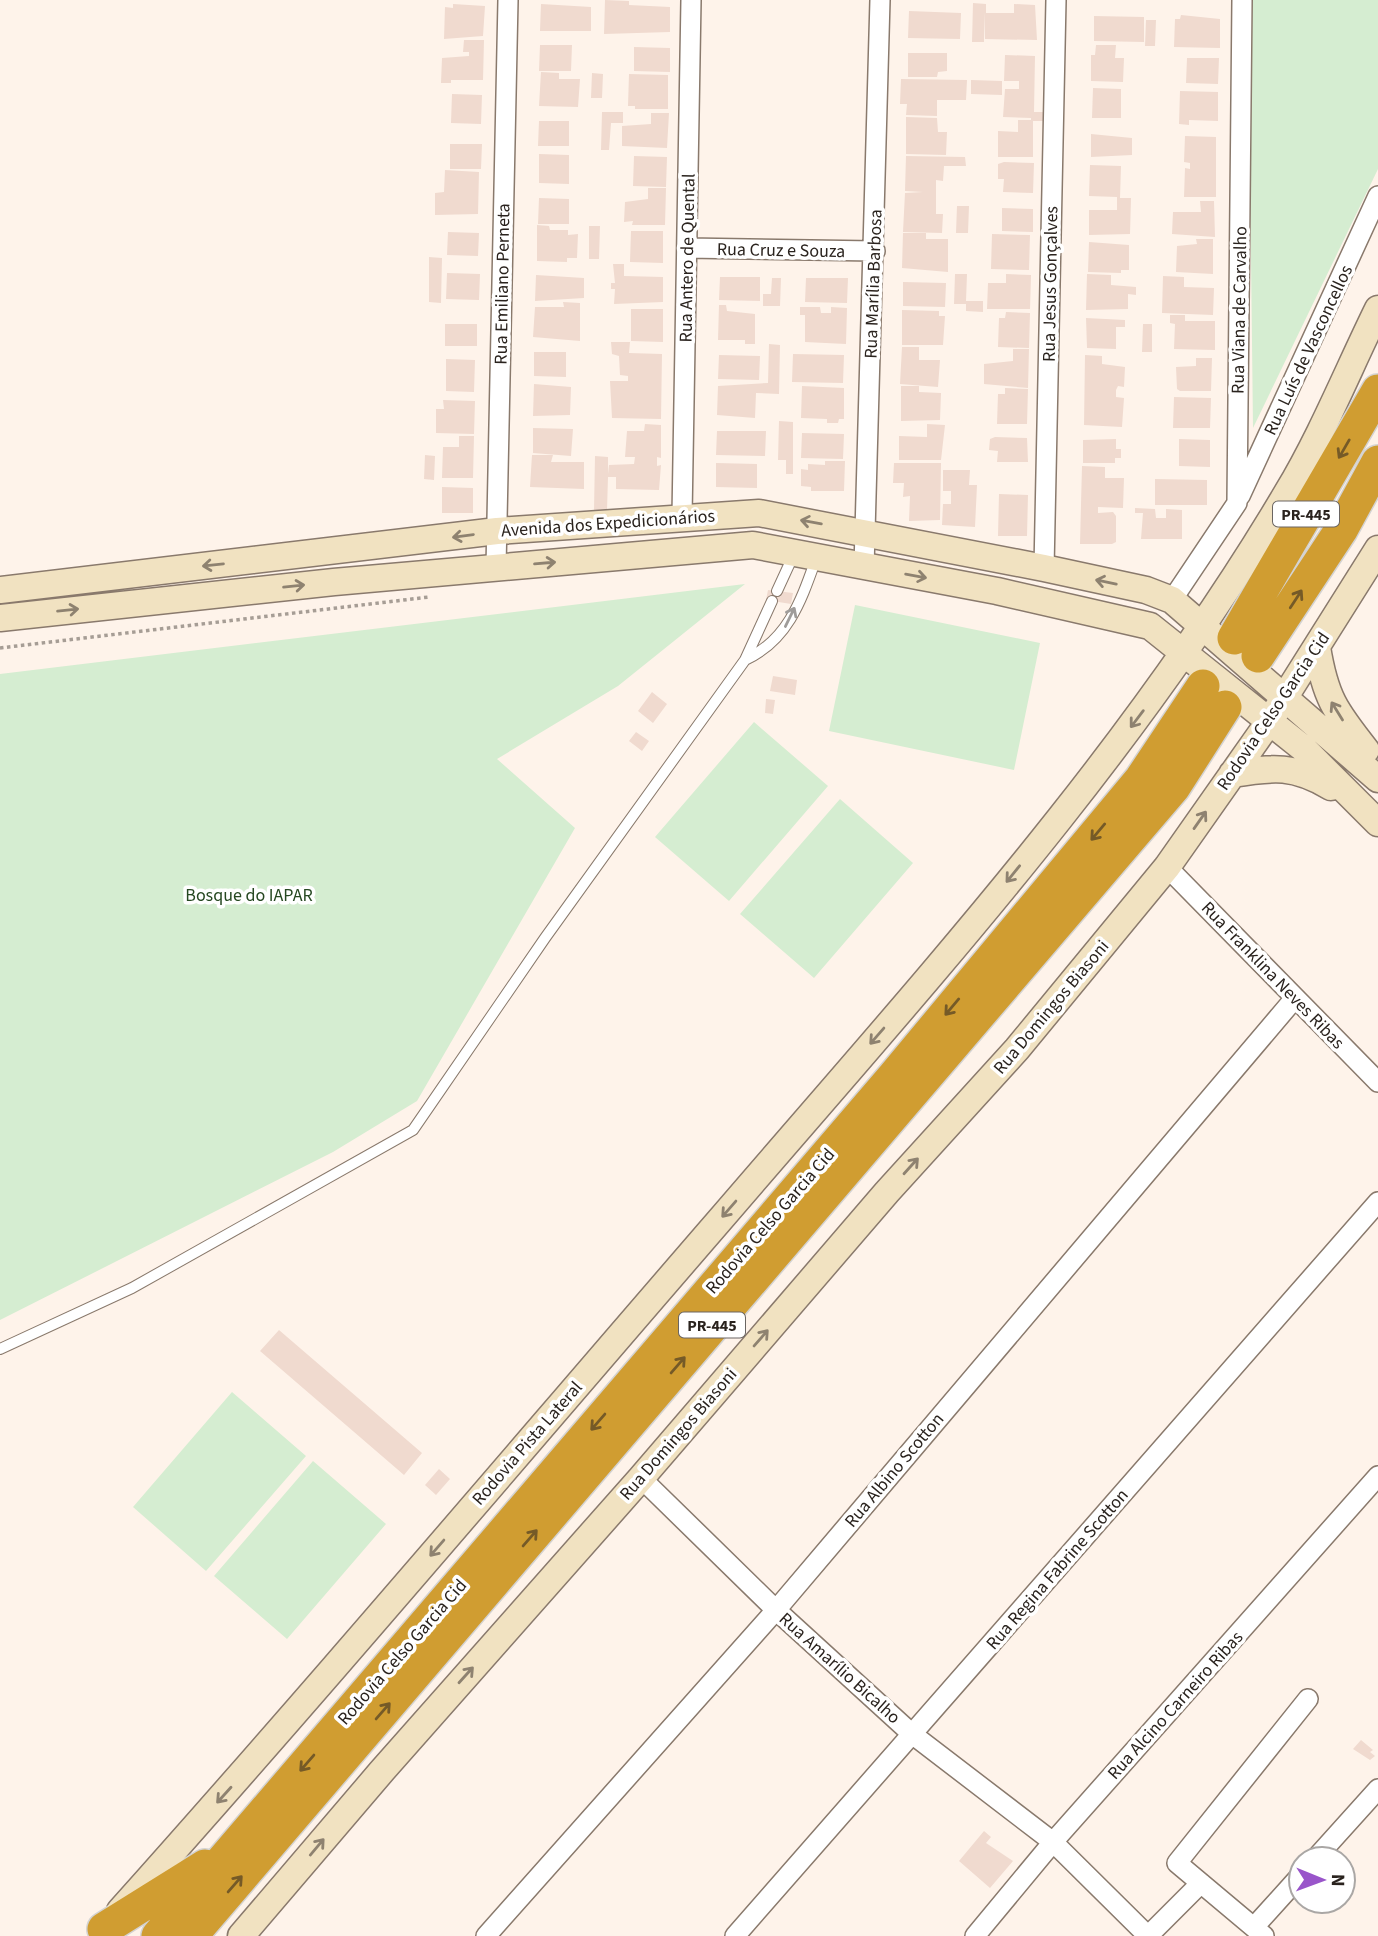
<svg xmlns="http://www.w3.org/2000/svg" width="1378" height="1936" font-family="'Source Sans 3',sans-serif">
	<rect width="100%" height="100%" fill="#fef3ea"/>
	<path fill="#d5edd1" d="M1248 0H1378V169L1253 428Z
		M745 584 618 686 497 759 575 828 417 1101 333 1152 0 1320V674Z
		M855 605 1040 643 1014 770 829 731Z
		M754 722 828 786 729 901 655 837Z
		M840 799 913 863 814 978 740 914Z
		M232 1392 306 1456 206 1571 133 1507Z
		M313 1461 386 1524 287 1639 214 1576Z"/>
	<path fill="#f0dacf" d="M605 0 629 1V5L670 7V32L604 34Z
		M973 3 986 4V13H1014V4L1035 5 1037 40 985 39 984 12V42H972Z
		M453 4 485 6 483 36 444 39 445 7 453 8Z
		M541 4 591 7V31H540Z
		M909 11 961 13 960 39 908 38Z
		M1181 15 1220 19V48L1174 47 1175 19H1180Z
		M1094 16 1144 17V42L1094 41Z
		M1146 20H1156L1155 46H1145Z
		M464 40H484L483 80H451V83H441L442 58 469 56V52H463Z
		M540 45H572L571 71H539Z
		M1096 45H1116L1115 58H1124L1123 82 1091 81V55H1095Z
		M634 47 670 48V72L634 71Z
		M908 53H947V71L938 72 937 77H908Z
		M1005 55 1035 56 1034 112H1048V121H1033V157H998V131L1018 132V120H1031V118L1003 117 1005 89H1019V81H1004Z
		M1187 58H1219L1218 84 1186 83Z
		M541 72 559 73V79H580L578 107 539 106Z
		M592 73 603 74 602 98H591Z
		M629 74 668 75V109H635V106H628Z
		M901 79 967 80 966 100H937V116L906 115 907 104H900Z
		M971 80 1002 81V95L971 94Z
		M1093 88 1121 89V118H1092Z
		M1180 91 1218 92V121L1189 120V125L1179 124Z
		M452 94 482 95 481 124 451 123Z
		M602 112H623V123H611L609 150H601Z
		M651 113H669L667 148 622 146V126L651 124Z
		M906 117 937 118 938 132H947L946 155 906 154Z
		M539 121H569V146H538Z
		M1091 134 1132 138V155L1091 157Z
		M1185 136 1216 137V197H1184L1185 168 1190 169V163L1184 162Z
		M450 144H482L481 169H450Z
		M539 154 569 155V184L539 183Z
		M634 156 667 157 666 187 633 186Z
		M906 156 965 157 966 166H944L943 181 936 180V214H943L942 233 903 232 905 193 923 192 905 191Z
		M1004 162 1034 163 1033 193 1003 192 1004 179H998V164Z
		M1090 165 1121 166 1120 198H1131L1130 234 1089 235V210H1117V197L1089 196Z
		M445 170 479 172 478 214 435 215V193L444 192Z
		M648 188H666L665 225H632L633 221 624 222 625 202 648 199Z
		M539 198 569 199V224H538Z
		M1200 201H1214L1215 237 1172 234 1173 212H1201Z
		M957 206H969L968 233H956Z
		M1002 208 1033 209V232L1002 231Z
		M537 225 549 226 550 230H568V235L578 234 577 258H567V262L537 261Z
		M589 226H600L599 259H589Z
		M631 231H663V263L630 262Z
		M448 232 479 233 478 256 447 255Z
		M903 233H926V239H948V272L902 268Z
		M992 234 1030 235 1029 270 991 269Z
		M1196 239H1213V274L1176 272 1177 246 1197 244Z
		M1089 242 1129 245V270H1121V273L1088 272Z
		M429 257 442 258 441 303 429 302Z
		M613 264H624V276L663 277V302L614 304 615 289H611V283H615Z
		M447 273 480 274 479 300 446 299Z
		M955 274H967L966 301H983V312L966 311V304H954Z
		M1006 274 1031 275 1030 309H987L988 283H1006Z
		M1087 274 1111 275V285L1136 287V295L1128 294V309L1086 310Z
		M536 275 584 278V298L535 301Z
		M1163 276 1184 277V287L1214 288 1213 315 1162 313Z
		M720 277H760V301L719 300Z
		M772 278H781L780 306H763V294H771Z
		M806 278H848L847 303 805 302Z
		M903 282 946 283 945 307 903 306Z
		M563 302 580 303V341L533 337 535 307H564Z
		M719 305H726L727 311 755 314V344H745V340H718Z
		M800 307H820L821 313H831V307L847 308 846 344 805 342V315H800Z
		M631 309H663V342L631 341Z
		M902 310 939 311V316H945L943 345H902Z
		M1006 312 1030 313 1029 348 998 347 999 318H1005Z
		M1170 315H1185V321H1215V350L1174 349 1175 324 1170 323Z
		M1086 318 1125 320V327H1116V349L1087 348Z
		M445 324H477V346H445Z
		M1143 324H1152V352H1142Z
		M611 342H630L629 353 662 354 661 419 612 418 610 381H628V376L620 375 619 356 612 354Z
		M769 344 780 345 779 394 756 393 755 418 717 415 718 386 768 383Z
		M902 347H919V360H940L938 387 900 384Z
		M1013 349H1029L1028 388 984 384V364L1013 361Z
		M534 352H566V377L534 376Z
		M793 354 844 355 843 383 792 382Z
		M719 355 760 356 759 380 718 379Z
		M1085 355 1102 356V364L1125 367 1124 387 1118 386 1116 390V397L1124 398 1122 427 1084 425Z
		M1196 358H1212L1211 391H1180L1177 389 1176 367 1196 366Z
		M446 359 475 360 474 392 446 391Z
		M534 384 571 387 570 415 533 416Z
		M802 386 844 388V419H839L838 423H827V419L801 418Z
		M901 386H919V392L941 393 940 420 901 421Z
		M1005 388 1028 389 1027 424H997L998 394H1005Z
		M1174 397 1211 398 1210 428H1173Z
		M443 400 475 401 474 434 436 433V409H444Z
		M779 421 793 422V474H786V460H778Z
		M645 424 661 425V458L657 457V466L661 465 659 490 616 489V477H608L607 510H594L595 456 608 457V474L609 465 634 464 635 457H625L627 431H644Z
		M927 424 945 425 941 460H899V436L927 437Z
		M533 428 573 429 571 456 533 453Z
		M717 431H766L765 456 716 455Z
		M802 433 844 434 843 459 801 458Z
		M459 436H474L473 478H442L443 447H459Z
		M995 437 1027 438 1028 462H997L998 451 989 450 990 439Z
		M1116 439V449H1121V458H1115V463H1083V440Z
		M1179 439 1210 440V467L1179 466Z
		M425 455 435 456 434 480 424 479Z
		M532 455H553L551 462H584V489L530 487Z
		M825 461H845L844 491H811V487L801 486V469L808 470V464L825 465Z
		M716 463 757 464V488L716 487Z
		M894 463H941L940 520 909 521 910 496 903 497 904 483H893Z
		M1082 466 1105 467V478H1124L1123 508 1098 507V513L1113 512 1116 516V542L1112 544H1080Z
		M943 470H970L969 485H977L975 527 942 525 943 504H951V491H943Z
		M1155 479 1207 480V505H1155Z
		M442 487 473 488V513H442Z
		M999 494 1028 495 1027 536H998Z
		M1135 508 1155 509 1156 518H1166V509L1182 510V539H1141L1143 513H1135Z
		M768 590 793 593 791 604 766 600Z
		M773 676 797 680 795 695 770 691Z
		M652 692 667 704 653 723 638 711Z
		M766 699 775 700 773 714 765 713Z
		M636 732 649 741 642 751 629 741Z
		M279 1330 422 1453 404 1475 260 1351Z
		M439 1469 450 1479 436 1495 425 1485Z
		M1361 1740 1373 1750 1370 1752 1375 1756 1370 1760 1353 1749Z
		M984 1831 991 1837 986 1843 1013 1861 990 1888 959 1861Z"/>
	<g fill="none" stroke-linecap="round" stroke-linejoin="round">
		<defs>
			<path id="lane" d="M777 591 794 554
				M745 660C788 640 801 601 816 559
				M0 1349 132 1288 413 1130 545 938 745 660 772 601"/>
			<path id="street" d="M687 248 875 251
				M1240 496 1378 196
				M682 516 691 0
				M496 567 508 0
				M864 567 880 0
				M1044 568 1056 0
				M1172 600 1237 503 1242 0
				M1167 867 1378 1082
				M641 1478 776 1610 912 1734 1053 1842 1148 1936
				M1315 1859 1378 1789
				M1254 1927 1301 1875
				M486 1936 776 1610 1295 998
				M735 1936 1378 1202
				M975 1936 1053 1842 1378 1476
				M1148 1936 1201 1883
				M1264 1936 1177 1863 1308 1699"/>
			<path id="secondary" d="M0 590 497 531 759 513 1044 568 1146 590 1172 600 1378 779
				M0 618 334 582 753 545 997 591 1150 626 1304 749 1378 823
				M1317 647C1325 697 1335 711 1366 750
				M1232 774C1274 767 1294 765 1331 787
				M120 1911C323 1684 520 1451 719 1221 919 988 1130 758 1287 493 1322 435 1348 370 1378 309
				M241 1936 381 1772 641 1478 887 1192 1017 1049 1167 867 1269 722 1378 549"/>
			<path id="highway" d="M1234 638 1378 391
				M1258 656 1341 530 1378 462
				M104 1929 205 1866
				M158 1936 894 1076 1141 779 1203 686
				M191 1936 1174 787 1225 707"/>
		</defs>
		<use href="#lane" stroke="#89796c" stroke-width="12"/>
		<use href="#street" stroke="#89796c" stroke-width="22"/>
		<use href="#secondary" stroke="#89796c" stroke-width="29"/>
		<use href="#highway" stroke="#d4d3d2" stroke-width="36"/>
		<path stroke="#a69d95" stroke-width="3.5" stroke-dasharray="3.5 3.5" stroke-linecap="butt" d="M0 648 429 597"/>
		<use href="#lane" stroke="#fff" stroke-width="10"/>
		<use href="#street" stroke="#fff" stroke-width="19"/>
		<use href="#secondary" stroke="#f1e2c1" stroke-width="26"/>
		<use href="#highway" stroke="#d09d31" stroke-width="33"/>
	</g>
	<defs><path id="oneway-shaft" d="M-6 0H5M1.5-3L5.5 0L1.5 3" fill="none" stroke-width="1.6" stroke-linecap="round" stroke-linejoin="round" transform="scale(1.75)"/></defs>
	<g stroke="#755a27">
		<use href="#oneway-shaft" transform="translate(1344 449) rotate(120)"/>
		<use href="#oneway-shaft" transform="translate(1296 599) rotate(-57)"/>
		<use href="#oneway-shaft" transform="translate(1098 832) rotate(130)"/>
		<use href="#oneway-shaft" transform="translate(952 1007) rotate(130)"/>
		<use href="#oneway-shaft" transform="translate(678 1365) rotate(-49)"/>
		<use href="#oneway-shaft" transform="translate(598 1422) rotate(131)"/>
		<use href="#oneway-shaft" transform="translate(530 1538) rotate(-49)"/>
		<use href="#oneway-shaft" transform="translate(383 1711) rotate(-49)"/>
		<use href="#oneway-shaft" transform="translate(307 1763) rotate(131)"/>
		<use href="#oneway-shaft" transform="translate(235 1884) rotate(-49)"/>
	</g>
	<g stroke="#8e8270">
		<use href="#oneway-shaft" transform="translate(811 522) rotate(-170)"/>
		<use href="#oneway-shaft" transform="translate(463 536) rotate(172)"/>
		<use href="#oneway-shaft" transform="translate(545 563) rotate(-5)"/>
		<use href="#oneway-shaft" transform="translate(213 565) rotate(174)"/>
		<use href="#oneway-shaft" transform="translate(916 576) rotate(10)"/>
		<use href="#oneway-shaft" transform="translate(1106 582) rotate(-168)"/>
		<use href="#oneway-shaft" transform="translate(294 586) rotate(-6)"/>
		<use href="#oneway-shaft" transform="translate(68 610) rotate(-6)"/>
		<use href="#oneway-shaft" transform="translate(1337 711) rotate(-122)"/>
		<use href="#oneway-shaft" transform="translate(1137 719) rotate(127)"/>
		<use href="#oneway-shaft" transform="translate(1200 820) rotate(-55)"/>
		<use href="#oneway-shaft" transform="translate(1013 874) rotate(129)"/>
		<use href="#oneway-shaft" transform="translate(877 1036) rotate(131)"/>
		<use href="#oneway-shaft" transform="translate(911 1166) rotate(-48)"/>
		<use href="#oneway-shaft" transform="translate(729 1209) rotate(131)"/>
		<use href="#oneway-shaft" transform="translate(761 1338) rotate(-49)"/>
		<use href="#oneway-shaft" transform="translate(437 1548) rotate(131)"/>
		<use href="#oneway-shaft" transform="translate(466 1675) rotate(-48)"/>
		<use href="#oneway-shaft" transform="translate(224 1795) rotate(132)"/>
		<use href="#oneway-shaft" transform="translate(317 1847) rotate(-50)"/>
	</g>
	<use stroke="#9f9c9a" href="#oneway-shaft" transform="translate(790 617) rotate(-64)"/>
	<g text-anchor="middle" stroke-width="7" stroke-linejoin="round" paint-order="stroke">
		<g fill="#fff" stroke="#6a6562" stroke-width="2">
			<rect x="1273" y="501.5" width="66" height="25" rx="5"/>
			<rect x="679" y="1312.5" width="66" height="25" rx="5"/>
		</g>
		<g font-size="16" font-weight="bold" fill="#2a231e">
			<text x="1306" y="520">PR-445</text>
			<text x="712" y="1331">PR-445</text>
		</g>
		<g font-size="18" fill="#2a231e" stroke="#fff">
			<text transform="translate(781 250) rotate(1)" y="6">Rua Cruz e Souza</text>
			<text transform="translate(687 258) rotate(-89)" y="6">Rua Antero de Quental</text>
			<text transform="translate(502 284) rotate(-89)" y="6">Rua Emiliano Perneta</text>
			<text transform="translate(873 284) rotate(-88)" y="6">Rua Marília Barbosa</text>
			<text transform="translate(1050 284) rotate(-89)" y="6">Rua Jesus Gonçalves</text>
			<text transform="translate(1239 310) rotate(-89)" y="6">Rua Viana de Carvalho</text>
			<text transform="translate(1308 350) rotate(-65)" y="6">Rua Luís de Vasconcellos</text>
			<text transform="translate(608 523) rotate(-4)" y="6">Avenida dos Expedicionários</text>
			<text transform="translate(1273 711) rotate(-56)" y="6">Rodovia Celso Garcia Cid</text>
			<text transform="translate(1273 975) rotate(46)" y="6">Rua Franklina Neves Ribas</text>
			<text transform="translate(1051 1007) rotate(-50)" y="6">Rua Domingos Biasoni</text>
			<text transform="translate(770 1221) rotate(-49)" y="6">Rodovia Celso Garcia Cid</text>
			<text transform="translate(678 1434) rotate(-49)" y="6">Rua Domingos Biasoni</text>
			<text transform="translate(527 1443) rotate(-49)" y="6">Rodovia Pista Lateral</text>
			<text transform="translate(894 1470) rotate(-50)" y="6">Rua Albino Scotton</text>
			<text transform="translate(1057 1569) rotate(-49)" y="6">Rua Regina Fabrine Scotton</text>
			<text transform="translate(402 1652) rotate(-49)" y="6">Rodovia Celso Garcia Cid</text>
			<text transform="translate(840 1668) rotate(42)" y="6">Rua Amarílio Bicalho</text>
			<text transform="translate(1175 1705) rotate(-48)" y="6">Rua Alcino Carneiro Ribas</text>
		</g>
		<g font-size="18" fill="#264821" stroke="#fff">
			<text x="249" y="901">Bosque do IAPAR</text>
		</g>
	</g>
	<g transform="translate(1322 1880) rotate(91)"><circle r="33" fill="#ffffff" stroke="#aaa7a5" stroke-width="2"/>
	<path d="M0-5L12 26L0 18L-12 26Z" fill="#9955ca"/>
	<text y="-10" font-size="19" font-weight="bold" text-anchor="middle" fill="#2a231e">N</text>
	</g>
</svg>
